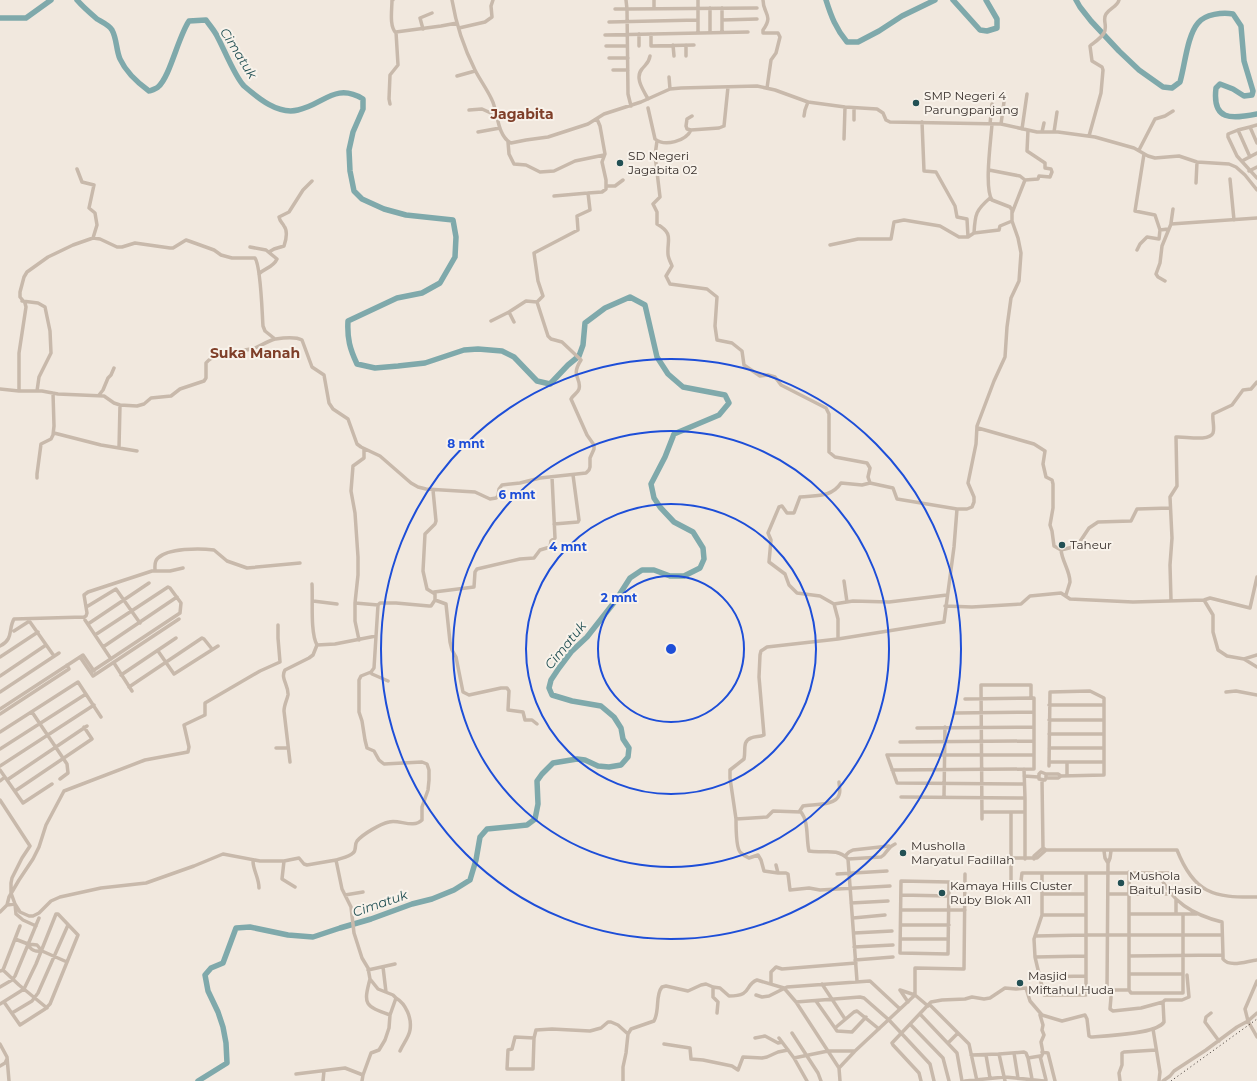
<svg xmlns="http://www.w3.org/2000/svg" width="1257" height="1081" font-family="Montserrat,sans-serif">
	<rect width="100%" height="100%" fill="#f1e8de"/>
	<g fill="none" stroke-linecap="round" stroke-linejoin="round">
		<path stroke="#7fa9ab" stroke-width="5.5" d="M77 0C83 7 90 13 97 19 102 22 109 25 112 30 117 39 116 50 120 59 126 72 138 83 149 91 152 90 156 89 158 87 170 77 178 37 189 21L206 20C210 26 215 31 218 38 224 49 235 77 244 86 258 98 278 115 298 110 323 105 335 82 363 99V109L353 132 349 150 350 171 354 191 362 199 384 209 406 215 453 220 456 237 455 257 440 283 422 293 397 298 348 321C347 339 350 349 357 364L375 368 398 366 425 363 464 350 478 349 502 351 514 357 537 381 550 384 568 365 579 356 583 345 585 323 605 308 630 297 645 305 657 357 668 374 683 387 725 395 729 403 719 415 674 434 665 457 651 484 654 498 660 507 674 522 693 532 703 548 704 559 700 568 684 576H670L654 570H642L630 578 616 600 587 637 571 652 559 668 551 680 549 688 552 695 572 701 601 706 614 717 621 728 623 739 629 748 628 757 621 765 609 767 598 766 585 760 577 759 553 763 542 774 537 781 538 804 535 819 527 825 487 829 480 837 476 860 470 880 454 890 432 899 412 904 371 919 340 928 313 937 288 935 250 927 236 928 223 963 211 968 205 975 208 991 218 1012 223 1027 226 1043 227 1063 198 1081
			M826 0C831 16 836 29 847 42H858L879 31 902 16 935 0
			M953 0 980 30 987 31 997 28V19L986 0
			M1076 0 1080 7 1091 21 1119 51 1139 70 1163 87 1172 88 1180 82C1185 65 1187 36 1198 23 1205 14 1223 12 1233 14L1241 26 1244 61 1253 91 1252 95 1244 96 1233 89 1220 84 1216 88C1212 121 1231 119 1257 114
			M0 18H26L51 0"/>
		<path stroke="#c8b9ab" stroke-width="3.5" d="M393 0H392C392 10 389 26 396 33
			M452 0C456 24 464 48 475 70 480 80 487 89 492 100 498 112 497 136 511 143L526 140 548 137 588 124 604 114 641 102 670 89 681 88 757 86 775 90 808 102 845 107 877 109 883 113 886 120 890 122 1001 124 1037 132H1058L1095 137 1134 148 1148 156 1155 158 1179 156 1197 162 1229 164 1236 167 1245 175 1257 190
			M654 0V9
			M698 0V33
			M763 0C763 14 774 15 763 30V33H778L780 37 776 53 771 60 767 88
			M710 8V33
			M722 8V33
			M615 9H627L626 0
			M722 20 757 19
			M609 22 698 20
			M459 28 485 22 492 17 491 6 493 0
			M423 29 420 18 432 13
			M639 34V46
			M651 34V46L694 45
			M605 35 748 32
			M673 45 674 56
			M686 45V56
			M606 46H627
			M609 58H628
			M613 70H628
			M457 76 475 71
			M669 77 670 89
			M648 99C644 91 634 78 642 69 646 64 649 63 650 56
			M390 104 389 99 390 75 398 65 396 32 441 26 457 23
			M631 106 628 94 627 9 757 8
			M648 108 655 139C665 147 686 141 691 130L719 128 724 126 728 87
			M469 110 482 109 493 114H497
			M804 116 805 110 808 102
			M854 120V108
			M922 122 924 171 936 172 955 206 957 217 967 219 968 237
			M990 124 992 104
			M1001 124 1004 102
			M1257 125 1250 127 1257 143
			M1250 127 1238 130 1250 157
			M1022 129 1027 94
			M691 130 687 129 686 126 687 119 692 116
			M1238 130 1228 134V137L1237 156 1257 178
			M478 132 500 128
			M1042 132 1044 123
			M1054 132 1057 112
			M1089 136 1101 93 1103 70 1102 67 1092 61 1090 46C1095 42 1101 38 1104 33 1108 26 1102 20 1106 14 1110 8 1117 7 1119 0
			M844 139 845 107
			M657 141 655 155 660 197 653 204 657 212V224C674 234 667 239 668 254 668 258 671 263 672 266L666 276 670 284 707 289 717 297 715 326 717 340 732 343 742 351 744 365 760 376 768 375 775 377 781 385 826 408 829 414V452L835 457 867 463 870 468 868 477 870 483 893 488 897 499 957 509
			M508 142 509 154 514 164 526 165 540 172 554 171 575 161 604 155
			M1139 150 1155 119 1165 116 1173 111
			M1144 154 1135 211 1155 215 1160 230
			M1242 161 1257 153
			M77 169 82 182 94 185 89 208 95 213 97 225 93 238
			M989 170 1020 176 1025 180 1012 213
			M1249 171 1257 167
			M1230 179 1234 220
			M1025 180 1038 179 1039 176 1050 177 1052 172 1051 169 1045 168V163L1027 151 1028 130
			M1196 183 1197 162
			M607 186H615L623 180
			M554 196 588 193
			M1171 223 1173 209
			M974 233C975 214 976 210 990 198
			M830 245 858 239H891L894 222 904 220 940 226 959 237H968L974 233 999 230 1000 226 1012 221
			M250 247 266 250 277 259C273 268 264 268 259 274
			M1137 250 1140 244 1147 237 1159 239 1160 230 1168 229
			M269 252 274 249 284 246C286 240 288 231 284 226 282 222 280 222 279 217L289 212 303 190 312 181
			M1165 281 1158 277 1156 274 1160 263 1162 246 1171 224 1257 218
			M22 301 38 303 45 307 50 331 51 353 39 377 37 391
			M491 321 509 312
			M514 322 509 312 526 301 537 302
			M0 389 19 391H42L58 394 104 396 114 403 120 405 137 406 144 404 151 398 171 396 180 389 204 381 206 378V363C214 352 242 352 255 348 262 345 268 341 275 339 282 338 295 336 302 340L312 367 324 375 329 403 333 409 348 419 357 444 361 447 380 456 411 483 418 487 426 489 475 492 490 499 496 498 498 496 499 489 502 485 520 483 540 478 586 473 589 470 590 467V458L594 449V445L587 435 571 399C573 395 578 393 579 389 582 378 570 377 581 360L562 342 551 339 548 336 537 302 543 296 538 281 534 253 578 230 577 216 590 210 588 193 602 192 606 189V180L602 162 605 154 600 126 597 119
			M19 391V353L26 307 25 303 20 297V292L24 277 27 272 48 257 73 245 93 238 100 239 117 247H122L135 243 170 248H173L186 240 189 241 214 250 221 255 232 258H255C261 266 262 313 263 326L265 331 275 339
			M99 395 103 390 108 378 111 375 114 368
			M978 428 1034 444 1045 451 1043 464 1046 477 1052 480 1053 484V508L1050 525 1052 531 1054 546 1061 550 1077 546 1089 528 1098 522 1131 521 1137 509 1170 508
			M54 433 101 445 137 451
			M119 448 120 405
			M37 478V474L41 444 51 439 53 435 54 426 53 393
			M870 483 862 485 841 483C831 498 816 495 800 497L794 513H787L782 506 779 507 768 533 771 540 769 562 785 574 789 585 797 593 820 596 834 604 853 601 889 602 947 595
			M554 524 578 522 579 520 573 475
			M1061 550C1062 561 1070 571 1070 582 1069 586 1067 591 1066 595
			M155 570C155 566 154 561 158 558 168 548 200 548 214 550L227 561 247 568 300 563
			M844 581 847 602
			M312 584C313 599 310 633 317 645L335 644 376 636
			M434 592 474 587 475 572 477 569 520 559 534 558 540 550 550 547 551 541 555 538 552 477
			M435 600 446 604 450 642 452 650 456 657 463 692 469 695 501 688H507L509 691 508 710 523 712 525 720H532L537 724
			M1171 600 1170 565 1172 538 1170 497 1177 486 1176 437C1184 436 1209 442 1213 433 1215 428 1212 420 1213 414L1232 405 1243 390 1251 389 1257 382
			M1204 600 1213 615V632L1218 650 1227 656 1244 659 1257 667
			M313 601 337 604
			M355 603 378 605
			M834 604 838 619V639
			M88 606 116 589 140 623
			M945 606 972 607 1021 604 1030 596 1061 593 1070 599 1133 602 1204 600 1210 598 1250 608 1257 577
			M85 620 111 659
			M88 624 149 583
			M14 631 28 622H30L54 656
			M359 640 355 621V603L358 575V557L355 513 351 491 353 466 364 458V449
			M0 646C14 639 8 629 14 619L84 617 86 616 87 613 84 595 88 592 152 571H170L183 568
			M103 647 177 597
			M158 651 174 674 218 646
			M0 657 38 632
			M80 657 93 676 179 619
			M1244 659 1257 655
			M114 663 132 691
			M91 672 180 613 181 603 170 588 168 587 95 635
			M371 672 372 674 388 681
			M121 675 176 638
			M0 676 46 645
			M129 687 202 638 204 639 212 649
			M0 692 59 653
			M1226 692 1236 691 1257 695
			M1049 705H1104
			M0 709 83 655 94 671
			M32 712 67 764 68 773 60 779
			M955 713 1034 712
			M0 714 69 669 67 665
			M1049 720H1104
			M917 728 1034 727
			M0 732 78 682 101 717
			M1049 734H1104
			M900 742 1034 741
			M276 748H287
			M1049 748H1104
			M0 749 86 694
			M290 762 284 711C284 705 287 700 288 695 289 686 280 678 285 670L309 658 313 655 317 645
			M1049 762H1104
			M1067 762V776
			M0 766 94 705
			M0 770 23 803
			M892 770 1034 769V698L965 699
			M1046 774V778L1045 780 1039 779V774L1041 772 1046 774H1058L1061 776 1104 775V698L1090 691 1050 692 1049 766
			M1024 776 1038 777
			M1046 778H1058L1061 776
			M7 780 87 726
			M0 781 5 777
			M1024 784 897 783 887 755H1034
			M15 791 92 739 84 727
			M901 797 1025 798 1024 769
			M944 797 945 727
			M1025 798V859
			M0 800 30 846 22 858 12 878 11 883V893L15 904 16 914 23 920 36 926
			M23 803 52 784
			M799 812 803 806C812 804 836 806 839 795 841 791 839 786 839 782
			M982 812H1025
			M736 819C736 826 736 847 740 852 743 855 746 857 749 858L758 855 761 860 764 871 778 873
			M982 819 981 685H1031V698
			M1043 848 1046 850H1177C1194 893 1213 898 1257 897
			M1104 851 1105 858 1108 863
			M845 856 849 852 853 850 889 846
			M1001 858H1037L1046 850
			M848 859 881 857C887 854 886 848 895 844
			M1034 859V856L1043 848 1042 780
			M253 861C253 870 259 878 259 888
			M284 861 282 879 295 887
			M776 865 778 873H786L788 874 790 890 809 888 820 890 890 886
			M1129 872V956L1223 955 1222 922C1194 915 1170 902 1159 873
			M1086 873V935H1222
			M837 874 887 871
			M1011 880V812
			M901 881 949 882 948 954 900 953Z
			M1021 881 1022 873H1169
			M1042 894H1086
			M1108 894H1170
			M345 895 363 892
			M901 895 949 896
			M1176 900V914
			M851 903 888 901
			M7 905 15 904 20 912 29 916H33L39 913 51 901 60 897 101 888 146 883 194 866 223 854 260 861H284L299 858 304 864 307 865 336 860
			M901 910H965
			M0 912 7 905 9 897 19 880 33 859 39 847 46 825 64 791 145 760 188 752 189 747 184 725 205 715V703L260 671 280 662 278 638V625
			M1129 914H1197
			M1042 915H1086
			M853 918 885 915
			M901 925H949
			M854 933 892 931
			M1035 936 1086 935V995H1044L1035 957 1034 939 1042 915V873
			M15 939 28 944C30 950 36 952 42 951L67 962
			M900 939H948
			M28 944 37 945 42 951
			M854 947 893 945
			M1223 955V959C1230 968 1247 961 1257 960
			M1129 956V974H1183
			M1035 957 1086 956
			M855 960 893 957
			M383 967 386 992
			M3 970 19 985 47 1008
			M368 970 395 964
			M0 971 3 970 20 926
			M1039 977 1086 976
			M370 979C363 1005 365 1006 390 1015
			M857 981 848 859C836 847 823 854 809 851 806 839 809 822 801 812L773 811 767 817 736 819 730 778V770L744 759C746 751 742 741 751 738 755 736 760 737 764 735L759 677 760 655 761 651 767 647 838 639 944 622 954 547 957 509H967L972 507 974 502V497L968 483 976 444 977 426 994 381 1005 357 1007 327 1011 298 1019 281 1021 253 1018 238 1012 221V210L1010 207 992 200C984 188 991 140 992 124
			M1257 981 1245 1009 1248 1021 1257 1037
			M771 984V972L776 967 782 969 856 963
			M822 984 845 1019
			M0 987 12 980 15 976 39 918
			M713 987V997L718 1002 717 1013
			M900 990 915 995V968L964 969 965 874
			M900 990 908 1002
			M1086 990H1129V974
			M1107 990 1108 863 1110 858 1111 851
			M1129 990 1131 993H1183V915
			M756 995 762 997 769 996 787 987 870 981 900 1009
			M1111 997 1110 1009 1113 1011 1141 1008 1163 1002
			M396 998C406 1004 412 1018 410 1030 409 1037 403 1044 400 1051
			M816 1001 835 1028 854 1012 857 1011 879 1029
			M796 1002 860 997 864 998 889 1020 930 1064 934 1081
			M0 1004 24 989 36 964 56 914H58L78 935 50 1004 45 1009 20 1025 4 1002
			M929 1004 931 1002 942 1000 965 999 972 997 984 999 990 998 1005 988 1016 989 1026 988 1030 1001 1042 1015 1062 1021 1085 1015 1087 1019 1089 1036 1091 1037C1106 1036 1157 1034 1164 1022L1163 1002 1165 1000H1182L1189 997 1187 975
			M12 1013 32 1001 38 993 68 925
			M1211 1013 1206 1017 1205 1022 1219 1041
			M920 1014 957 1053 962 1081
			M1040 1015 1043 1025 1042 1030 1044 1035 1041 1042 1043 1053 1041 1057
			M910 1024 943 1058 949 1081
			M835 1028 837 1031 852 1032 866 1017
			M1153 1029 1160 1072 1159 1081
			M792 1033 818 1073 821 1081
			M534 1038 533 1069H507L508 1050 512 1049 515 1037 534 1038 536 1030 552 1029 590 1031 601 1028 608 1022H611L618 1025 628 1034
			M755 1038 765 1036 778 1043 782 1042
			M779 1038 794 1058 807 1081
			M948 1043 958 1033
			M0 1044 7 1057 9 1081
			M664 1044 690 1048 691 1059 703 1060 732 1066 738 1070 743 1057 762 1058 767 1057 778 1052 788 1050
			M1042 1052 1048 1053 1055 1081
			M1014 1053 1018 1078
			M999 1054 1005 1081
			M986 1055 990 1078
			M794 1058 828 1051H855
			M1028 1058 1032 1079
			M0 1066 5 1063 7 1059
			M839 1068 855 1051 915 995 928 1006
			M296 1074 345 1068 363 1075
			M323 1081 324 1071
			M362 1081 363 1075 371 1053 379 1050 385 1040 389 1028 390 1015 396 998 393 995 378 989 370 979 368 968 362 958 354 933 351 907 342 889 336 860C341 858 349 857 353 853 357 850 354 845 357 841 363 834 380 824 389 822 399 819 413 829 422 820V807L428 790 429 780V770L427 764 422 762 384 764 379 760 374 751 367 748 365 740 362 721 359 712V680L361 676 371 672 374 668 378 605 380 603H396L429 606H431L435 600V594L427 589 423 571 425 534 435 524 436 521 433 490
			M623 1081V1067L626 1053 628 1034 631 1029 654 1021C660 1010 655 995 662 987L666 986 688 991 701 985 706 984 713 987 720 988 729 996C753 996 744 985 757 980L784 988 796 1002 839 1068 840 1081
			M921 1081 919 1073 893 1045 892 1043 929 1004 969 1044 977 1081
			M965 1081 1005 1077 1044 1081 1046 1080 1040 1056 1028 1058 1026 1053 1024 1052 999 1054 971 1055
			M1120 1081 1119 1073 1122 1065V1053L1124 1052 1156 1050
			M1163 1081 1170 1076 1174 1071 1206 1050 1237 1027 1248 1021 1257 1013"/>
		<path stroke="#362e2a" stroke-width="1" stroke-dasharray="1 3" stroke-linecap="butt" d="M1171 1081 1257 1019"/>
	</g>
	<g fill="none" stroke="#1d4ed8" stroke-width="2">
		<circle cx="671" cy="649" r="73"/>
		<circle cx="671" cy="649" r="145"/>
		<circle cx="671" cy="649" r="218"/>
		<circle cx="671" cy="649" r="290"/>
	</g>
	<g fill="#225054" stroke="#f8f2ea" stroke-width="1.5">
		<circle cx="916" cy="103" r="4"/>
		<circle cx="620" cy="163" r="4"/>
		<circle cx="1062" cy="545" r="4"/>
		<circle cx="903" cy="853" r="4"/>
		<circle cx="1121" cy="883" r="4"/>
		<circle cx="942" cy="893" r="4"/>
		<circle cx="1020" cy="983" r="4"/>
	</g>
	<g text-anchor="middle" stroke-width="4" stroke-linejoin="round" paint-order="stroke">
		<g font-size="12" fill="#362e2a" stroke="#f8f2ea" text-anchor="start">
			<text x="924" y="100">SMP Negeri 4<tspan x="924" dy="14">Parungpanjang</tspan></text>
			<text x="628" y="160">SD Negeri<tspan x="628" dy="14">Jagabita 02</tspan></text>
			<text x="1070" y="549">Taheur</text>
			<text x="911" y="850">Musholla<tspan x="911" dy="14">Maryatul Fadillah</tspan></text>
			<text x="1129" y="880">Mushola<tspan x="1129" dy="14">Baitul Hasib</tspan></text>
			<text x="950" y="890">Kamaya Hills Cluster<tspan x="950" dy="14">Ruby Blok A11</tspan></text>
			<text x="1028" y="980">Masjid<tspan x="1028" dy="14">Miftahul Huda</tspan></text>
		</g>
		<g font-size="13" font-style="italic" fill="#225054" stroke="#f8f2ea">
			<text transform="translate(239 53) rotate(58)" y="5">Cimatuk</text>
			<text transform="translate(565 645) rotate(-51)" y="5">Cimatuk</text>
			<text transform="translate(380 903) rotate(-19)" y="5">Cimatuk</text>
		</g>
		<g font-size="14" font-weight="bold" fill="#7f3f29" stroke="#f8f2ea">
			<text x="522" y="119">Jagabita</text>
			<text x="255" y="358">Suka Manah</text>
		</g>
	</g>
	<circle cx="671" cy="649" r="6" fill="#1d4ed8" stroke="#f8f2ea" stroke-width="2"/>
	<g font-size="12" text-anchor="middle" font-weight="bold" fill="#1d4ed8" stroke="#f8f2ea" stroke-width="4" stroke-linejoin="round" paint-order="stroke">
		<text x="466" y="448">8 mnt</text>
		<text x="517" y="499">6 mnt</text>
		<text x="568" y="551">4 mnt</text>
		<text x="619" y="602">2 mnt</text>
	</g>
</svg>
